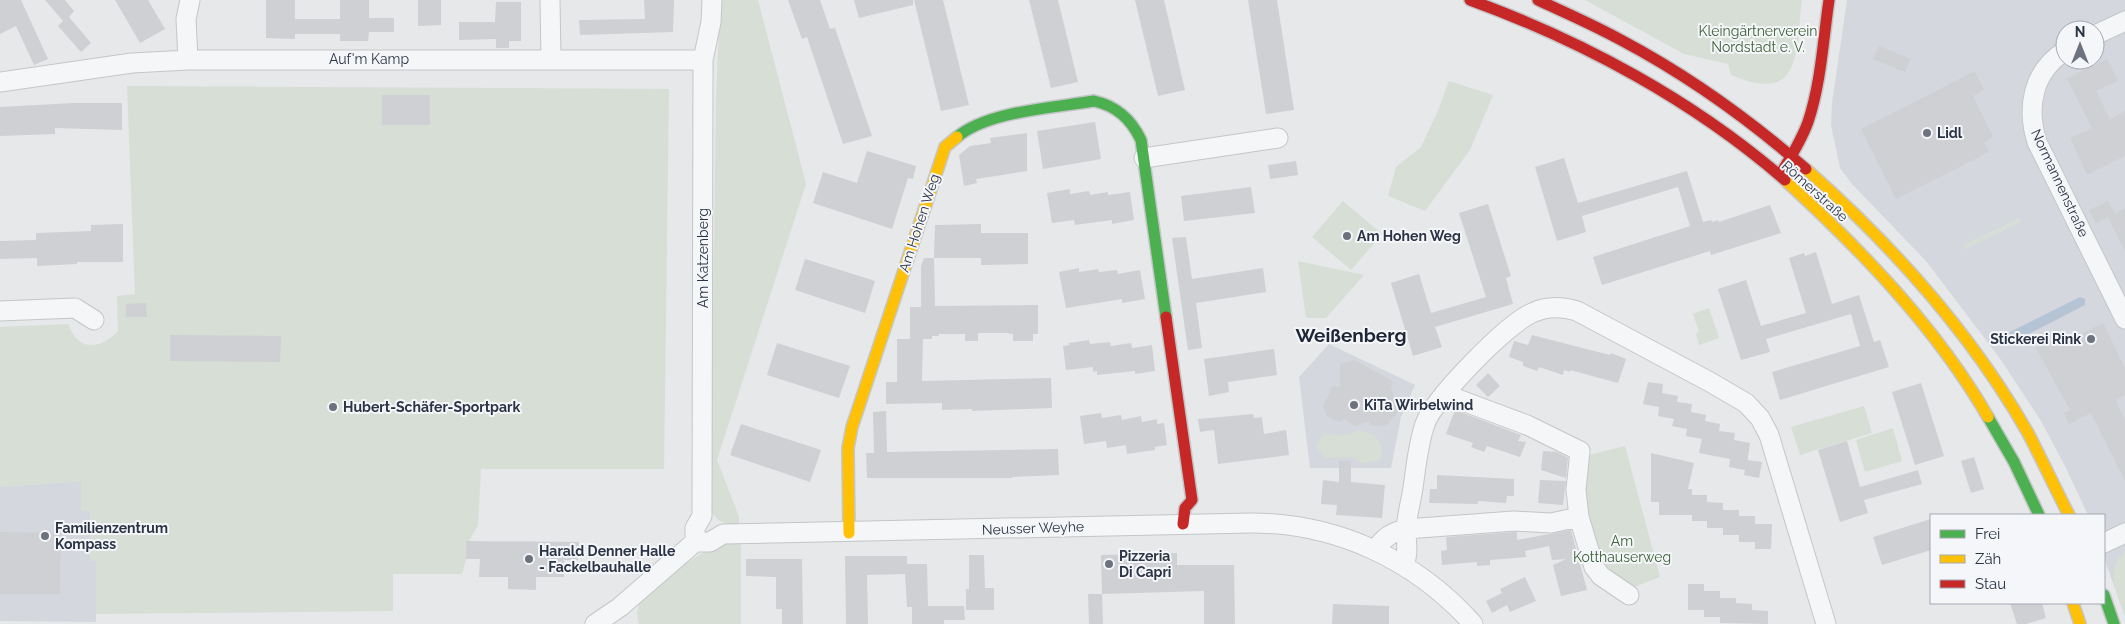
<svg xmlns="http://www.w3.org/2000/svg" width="2125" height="624" font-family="Raleway,sans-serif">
	<rect width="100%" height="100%" fill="#e6e8ea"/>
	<path fill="#d4d7dd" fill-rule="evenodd" d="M1847 0H2125V616L2104 558V515H2088L2066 468 2041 421 2001 360 1926 261 1852 184 1840 168 1831 125 1832 103ZM2065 30H2095V60H2065Z
		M1329 344 1415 385 1401 417 1391 468H1310L1299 377Z
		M81 481V511H90V561H96V622L0 621V487Z"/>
	<path fill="#d6ded6" d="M720 0H758L806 184 717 460 739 517V526C726 526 718 521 710 511L716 101Z
		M1585 0H1802C1795 53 1803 105 1731 75L1728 64 1684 54Z
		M1449 81 1493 95 1470 150 1425 211 1388 196 1396 167 1421 147 1437 113Z
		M127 86 669 89 664 469H481L478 525 469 541H466V559L462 574H393V611L96 614V561H90V511H81V481L0 487V327L68 324C70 328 72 334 76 338 89 352 107 343 118 331L117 296 135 294Z
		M1343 201 1382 234 1351 270 1312 237Z
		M2019 218 2021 222 1965 249 1963 245Z
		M1298 261 1364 275 1326 318H1306Z
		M1709 308 1719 338 1699 345 1696 334 1699 332 1693 314Z
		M1864 406 1872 433 1800 455 1791 427Z
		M1893 428 1902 461 1865 472 1856 440Z
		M1357 430C1375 432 1387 443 1380 460L1363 464 1352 457 1325 458 1316 446 1323 435C1337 433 1344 439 1357 430Z
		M1625 446 1660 577 1632 588 1603 571 1582 511 1585 456Z
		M741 542V624H639C637 616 636 609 641 601 644 595 655 589 661 584 687 563 706 544 741 542Z
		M2125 551V616C2117 594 2104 569 2125 551Z"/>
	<path fill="#b4c4d5" d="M2080 297 2085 299V305L2015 341 2007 342 2005 339 2006 335 2010 332Z"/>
	<path fill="#ced0d3" d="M0 0H21L48 59 34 65 16 26 0 34Z
		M45 0H65L74 11 69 17 91 43 81 52 58 26 63 21Z
		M115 0H148L165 29 140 43Z
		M266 0H295V19H340V0H369V18H394V32H369L368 41H340V34H295V39L266 38Z
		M418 0H441V25L418 26Z
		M644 0H674L673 32 580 35 579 20 645 19Z
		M788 0H820L830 29 835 28 872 136 843 144 807 37 802 39Z
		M854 0H913V5L859 18Z
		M914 0H943L969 105 941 111Z
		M1029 0H1058L1078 82 1051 88Z
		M1135 0H1164L1185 90 1158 96Z
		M1248 0H1277L1294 110 1266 114Z
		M496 2H521V41H509V48H496V39L459 40V22H495Z
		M1879 46 1910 59 1905 72 1873 59Z
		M2107 59 2118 81 2096 91 2110 119 2125 111V156L2087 175 2070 138 2092 128 2067 78Z
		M1975 71 1984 90 1973 96 1993 137 1984 142 1989 152 1896 199 1861 129Z
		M382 95H430V125H382Z
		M73 103H122V130L55 128V134L0 136V107Z
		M1095 122 1101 159 1043 169 1037 131Z
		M1027 133V171L976 179 977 183 964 186 959 155 970 146 991 143 990 138Z
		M867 151 916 166 913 179 908 178 892 229 813 203 823 172 857 183Z
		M1564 158 1578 203 1687 171 1703 222 1711 220 1712 222 1718 220 1719 222 1770 205 1781 233 1711 255 1710 251 1602 285 1593 257 1690 226 1678 187 1582 216 1586 232 1557 241 1535 167Z
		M1296 161 1298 175 1270 179 1268 165Z
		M1251 187 1255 213 1184 221 1181 196Z
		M1070 189V194L1089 191 1090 195 1108 192V195L1130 192 1134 220 1112 224V220L1075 225 1074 220 1052 223 1047 193Z
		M2108 201 2115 214 2125 208V251L2108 217 2112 215 2096 223 2089 210Z
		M1488 204 1511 276 1506 278 1513 304 1435 327 1442 347 1413 356 1391 283 1419 274 1431 313 1486 297 1459 213Z
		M123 224V262H77V264L37 266V258L0 259V241L36 240V233L91 231V225Z
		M981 224V233H1028V264L981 265V258H934L935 306 1038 305V334H1033V341H1013V334L1006 333H978V341H965V334H939V336H932V339H923L922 381 1051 378 1052 408 972 411V409L942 410V403L886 404V382H897V339H910V307H921V266L924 258H934L935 225Z
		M1186 237 1192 279 1263 268 1266 292 1196 303 1202 348 1188 350 1172 238Z
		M1816 252 1832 304 1859 295 1874 342 1880 340 1889 367 1780 400 1772 372 1860 346 1851 314 1766 339 1770 352 1741 360 1718 289 1746 280 1761 326 1806 313 1789 258 1804 253 1805 256Z
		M805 259 875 281 865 313 795 290Z
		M1079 268V272L1098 269 1099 272 1117 270 1118 274 1140 270 1145 299 1122 303V299L1066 308 1059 272Z
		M146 303 147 317H126V304Z
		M2103 323 2125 368V395L2116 400 2125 420V481L2091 413 2069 424 2064 413 2070 410 2036 348 2063 334 2067 341Z
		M170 335 281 336 280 362 170 361Z
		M1532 335 1610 355 1611 353 1626 359 1618 383 1570 370V372L1564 370 1563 375 1539 367 1537 371 1523 366V362L1509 357 1514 341 1528 345Z
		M1089 340 1090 344 1110 342 1111 346 1131 343 1132 348 1152 345 1155 371 1135 374V371L1097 375V371L1093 372V367L1066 370 1063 346 1069 345V343Z
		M777 343 850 366 839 398 767 375Z
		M1274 349 1277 375 1228 382 1229 392 1209 396 1204 359Z
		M1354 360 1393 381 1391 387 1398 412 1386 426 1371 425 1369 421 1355 426 1344 419 1340 422 1327 416 1323 406 1333 386 1340 387V364Z
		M1488 373 1500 386 1488 397 1476 385Z
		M1648 382 1663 384 1662 393 1678 396 1677 402 1692 404 1691 412 1706 415 1705 421 1720 424 1719 431 1735 433 1734 440 1750 443 1747 464V460L1762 462 1759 478 1744 475 1745 470 1729 467 1730 459 1699 453 1702 439 1686 436 1687 429 1672 426 1674 419 1658 416 1659 407 1643 404Z
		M1921 383 1944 456 1915 465 1892 392Z
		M1455 410 1521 435 1518 441 1526 442 1520 457 1487 446 1484 452 1471 447 1473 443 1446 434Z
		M886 411 887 452 1058 449 1059 475 1012 477V478H867L866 453H874L873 412Z
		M1101 413 1102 418 1121 415 1122 420 1141 416 1142 422 1157 419V424L1164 423 1167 445 1155 447V450L1127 454 1126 445 1107 448 1106 441 1084 444 1080 416Z
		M1253 414 1254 418 1262 417 1264 434 1286 430 1289 455 1218 464 1214 430 1200 432 1198 419Z
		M741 424 821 450 810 482 730 455Z
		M1847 441 1860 487 1918 470 1922 484 1864 500 1868 513 1840 522 1818 450Z
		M1543 451 1557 452 1568 458 1566 478 1541 470Z
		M1651 453 1694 463 1688 489H1692V495H1707V502L1723 503V510H1739V516H1755V524H1772L1771 549H1755V542H1739V535H1723V528H1707V521H1692V515H1659V502H1651Z
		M1974 457 1984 489 1971 493 1961 461Z
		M1339 461H1351V482L1385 485 1382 518 1336 515 1337 505 1321 504 1323 480 1339 482Z
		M1437 475 1514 479V496H1507L1506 503 1478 501V504L1429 503 1430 489H1437Z
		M1540 480 1566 481 1563 505 1538 503Z
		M1931 519V550L1882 565 1873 537Z
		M1571 530 1587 590 1561 596 1553 565 1566 559 1552 560 1549 546 1525 551 1526 557 1490 560V565L1477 566V562L1442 565 1441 551 1447 550 1446 537 1514 532H1517V540Z
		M0 532 61 533 60 594H0Z
		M466 541 579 542 578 560H564V577H536V590L508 589V577H479L480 559H466Z
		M1177 553V565H1234L1235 624H1204V591L1102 594 1101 555Z
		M969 555H984L985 588H994V610H966V589H969Z
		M845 556H907V564H927L928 606H964L965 620H944V624H912V607H907L905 574 867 575 868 624H846Z
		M746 559H802L803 624H782V609H776V577L746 576Z
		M1525 577 1536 601 1510 612 1507 605 1492 613 1486 601 1502 593 1500 589Z
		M1688 584H1704V591H1720V598H1736V603L1752 604V610L1768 611V624L1720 623V617H1704V610H1688Z
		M1088 594H1102L1103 624H1089Z
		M2010 603H2042L2046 618 2026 624H2017Z
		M1333 604 1389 606V624H1332Z"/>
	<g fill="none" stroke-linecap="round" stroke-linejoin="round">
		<defs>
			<path id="street" d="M550 0 551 59
				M2095 35 2125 21
				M2065 51C2033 71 2026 107 2037 142L2125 319
				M188 60 186 19 190 0
				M0 82 132 63 188 60H703
				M1144 158 1278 138
				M0 311 75 308 94 320
				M1579 517 1594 567 1601 576 1629 595
				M695 542V528L702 516 703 60 711 22 712 0
				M2104 543 2125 533
				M1376 550C1383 537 1393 532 1406 529L1514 521 1551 523 1579 517 1576 490 1580 451 1527 425 1444 394
				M1404 566C1409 552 1406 543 1406 529 1407 515 1411 501 1413 488 1416 467 1418 444 1425 424 1434 398 1507 324 1532 313 1547 306 1561 306 1577 311L1710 382 1746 403 1760 418 1769 435 1826 624
				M595 624 620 607 695 542H710L723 534 1251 523C1337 523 1416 560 1473 624"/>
			<path id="fast" d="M957 137C988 111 1053 108 1094 101 1117 106 1131 119 1141 140L1166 317
				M1988 417 2014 462 2039 515
				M2104 595 2114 624"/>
			<path id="slow" d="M1806 169C1892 245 1971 333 2028 433 2042 460 2055 488 2069 515
				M1785 180C1861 250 1936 327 1988 417
				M849 533 848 448 852 427 945 147 957 137
				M2073 603 2080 624"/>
			<path id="jam" d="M1470 0C1583 41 1694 101 1785 180
				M1538 0C1566 13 1594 25 1621 40 1687 75 1750 120 1806 169
				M1783 170C1792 155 1802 139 1808 122 1821 83 1823 41 1829 0
				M1166 317 1192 500 1185 508 1183 524"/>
		</defs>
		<use href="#street" stroke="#c4c6c8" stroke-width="21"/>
		<use href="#fast" stroke="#c4c6c8" stroke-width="14"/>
		<use href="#slow" stroke="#c4c6c8" stroke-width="14"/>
		<use href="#jam" stroke="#c4c6c8" stroke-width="14"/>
		<use href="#street" stroke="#f5f6f7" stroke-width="19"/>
		<use href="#fast" stroke="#4caf50" stroke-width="11"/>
		<use href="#slow" stroke="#ffc107" stroke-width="11"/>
		<use href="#jam" stroke="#c62828" stroke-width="11"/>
	</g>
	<g fill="#6c737f" stroke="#f4f6f9" stroke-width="2">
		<circle cx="1927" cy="133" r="5"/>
		<circle cx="1347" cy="236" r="5"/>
		<circle cx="2091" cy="339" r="5"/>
		<circle cx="1354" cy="405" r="5"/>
		<circle cx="333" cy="407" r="5"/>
		<circle cx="45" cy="536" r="5"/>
		<circle cx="529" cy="559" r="5"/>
		<circle cx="1109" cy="564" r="5"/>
	</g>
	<g text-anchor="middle" stroke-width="4" stroke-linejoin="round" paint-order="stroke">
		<g font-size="14" fill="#3f6138" stroke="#f4f6f9">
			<text x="1758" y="36">Kleingärtnerverein<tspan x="1758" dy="16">Nordstadt e. V.</tspan></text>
			<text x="1622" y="546">Am<tspan x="1622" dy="16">Kotthauserweg</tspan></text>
		</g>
		<g font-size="14" fill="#2b3445" stroke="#f4f6f9">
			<text x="369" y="64">Auf'm Kamp</text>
			<text transform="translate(2060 183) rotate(65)" y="5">Normannenstraße</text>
			<text transform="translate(1815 191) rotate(42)" y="5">Römerstraße</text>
			<text transform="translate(919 223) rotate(-72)" y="5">Am Hohen Weg</text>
			<text transform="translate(703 258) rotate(-90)" y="5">Am Katzenberg</text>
			<text transform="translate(1033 528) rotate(-2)" y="5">Neusser Weyhe</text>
		</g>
		<g font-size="14" font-weight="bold" fill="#2b3445" stroke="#f4f6f9" text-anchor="start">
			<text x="1937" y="138">Lidl</text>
			<text x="1357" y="241">Am Hohen Weg</text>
			<text x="2081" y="344" text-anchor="end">Stickerei Rink</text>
			<text x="1364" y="410">KiTa Wirbelwind</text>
			<text x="343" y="412">Hubert-Schäfer-Sportpark</text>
			<text x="55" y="533">Familienzentrum<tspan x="55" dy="16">Kompass</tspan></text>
			<text x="539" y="556">Harald Denner Halle<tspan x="539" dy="16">- Fackelbauhalle</tspan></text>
			<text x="1119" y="561">Pizzeria<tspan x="1119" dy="16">Di Capri</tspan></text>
		</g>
		<g font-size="19" font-weight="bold" fill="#1d2536" stroke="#f4f6f9">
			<text x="1351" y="342">Weißenberg</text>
		</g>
	</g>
	<rect x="1930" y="514" width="175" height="90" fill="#f4f6f9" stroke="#a4a8b1"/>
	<rect x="1940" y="530" width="25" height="8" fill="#4caf50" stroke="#a4a8b1"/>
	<text x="1975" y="539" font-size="15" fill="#2b3445">Frei</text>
	<rect x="1940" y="555" width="25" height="8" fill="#ffc107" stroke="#a4a8b1"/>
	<text x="1975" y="564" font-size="15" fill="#2b3445">Zäh</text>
	<rect x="1940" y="580" width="25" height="8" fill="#c62828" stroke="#a4a8b1"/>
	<text x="1975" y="589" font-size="15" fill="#2b3445">Stau</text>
	<g transform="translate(2080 45)"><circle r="24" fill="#f4f6f9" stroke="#a4a8b1"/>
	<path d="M0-4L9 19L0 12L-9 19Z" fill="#6c737f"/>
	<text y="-8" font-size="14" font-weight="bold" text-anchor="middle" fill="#2b3445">N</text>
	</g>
</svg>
